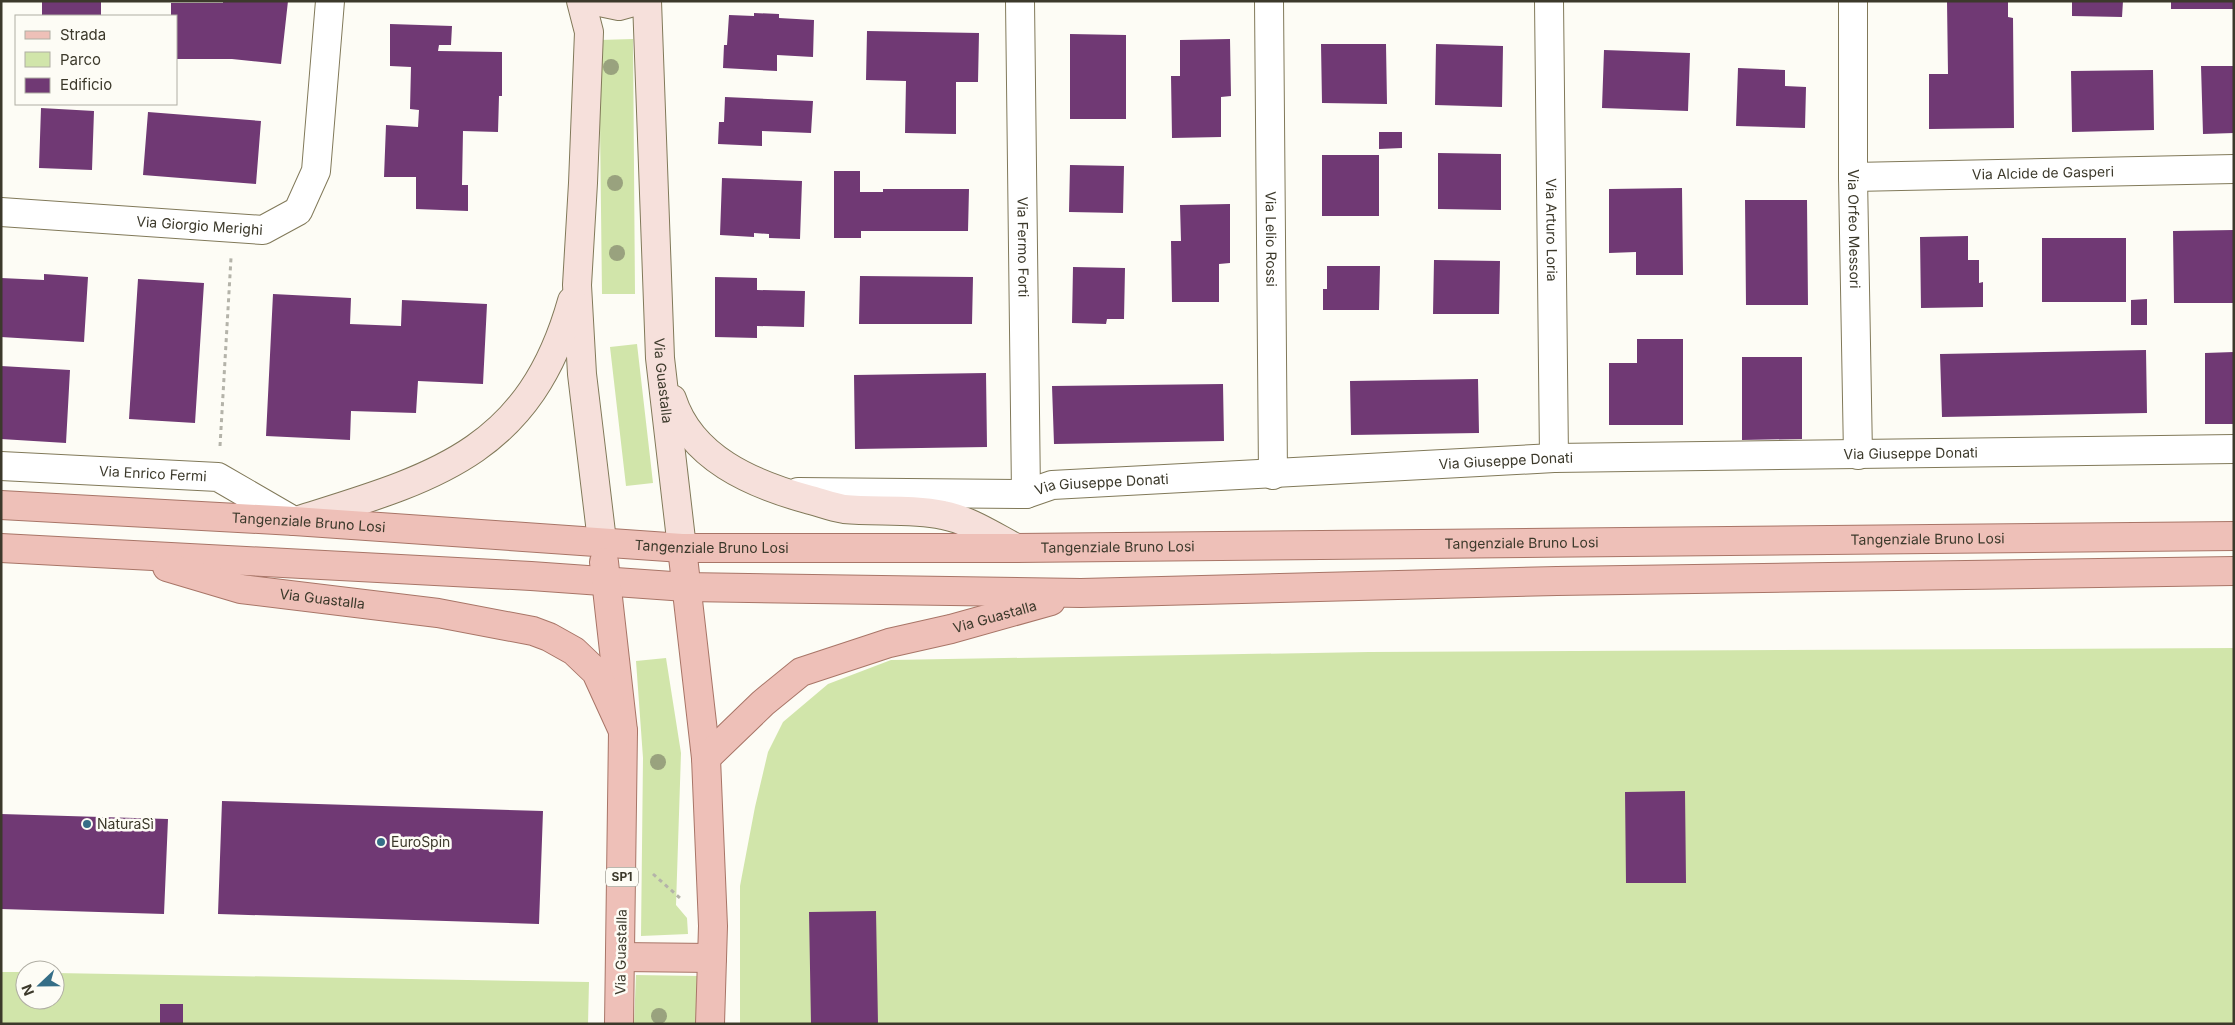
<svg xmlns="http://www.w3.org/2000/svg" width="2235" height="1025" font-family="Inter,sans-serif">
	<rect width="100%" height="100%" fill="#fdfcf5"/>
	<path fill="#d1e5aa" d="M633 39 635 294H602L599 40Z
		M637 344 653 483 626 486 610 347Z
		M2234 648V1024H740V886L755 807 768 752 783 722 828 684 891 660 1369 652Z
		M666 658 681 753 676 905 687 918 688 934 641 936 643 758 636 661Z
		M1 972H25V1000H55V973L589 982 588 1024H1Z
		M636 975 699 976 697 1024H634Z"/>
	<path fill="#703974" d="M42 1H101V16H42Z
		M223 1H288L281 64 232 59H176V16H171V3H223Z
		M1947 1H2008V17L2013 18 2014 128 1929 129V74H1948Z
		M2072 1H2123L2122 17 2072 16Z
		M2171 1H2234V9H2171Z
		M754 13 779 14V18L814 20 813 57 777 55V71L723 68 724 45H727L729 15 754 16Z
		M390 24 452 26 451 45H439L438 51 502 52V96H499L498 132 463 131 462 185H468V211L416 209V177H384L386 125 418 127 419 110 410 109 411 67 390 66Z
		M867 31 979 33 978 82H956V134L905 133 906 81 866 80Z
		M1070 34 1126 35V119H1070Z
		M1230 39 1231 96 1221 97V137L1172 138 1171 76H1180V40Z
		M1321 44H1386L1387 104 1322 103Z
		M1436 44 1503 46 1502 107 1435 105Z
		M1604 50 1690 53 1688 111 1602 108Z
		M2201 66H2234V133L2203 134Z
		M1738 68 1785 70V86L1806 87 1805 128 1736 126Z
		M2153 70 2154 130 2072 132 2071 71Z
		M725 97 813 101 811 133 762 131V146L718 144 719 122H724Z
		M41 108 94 111 92 170 39 168Z
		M148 112 261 121 256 184 143 175Z
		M1379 132H1402V148L1379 149Z
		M1438 153 1501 154V210L1438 209Z
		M1322 155H1379V216H1322Z
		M1070 165 1124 166 1123 213 1069 212Z
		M834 171H860V192H883V189H969L968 231H861V238H834Z
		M722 178 802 181 800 239 769 238V234L754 233V237L720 235Z
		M1682 188 1683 275H1636V252L1609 253V189Z
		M1745 200H1807L1808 305H1746Z
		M1230 204V263L1219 264V302H1172L1171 241H1181L1180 205Z
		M2234 230V303H2174L2173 231Z
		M1968 236V260H1979V283L1983 282V307L1921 308 1920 237Z
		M2042 238H2126V302H2042Z
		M1434 260 1500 261 1499 314H1433Z
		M1327 266H1380L1379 310H1323V289H1327Z
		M1073 267 1125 268 1124 319H1107L1106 324 1072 323Z
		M44 274 88 277 84 342 1 337V278L44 280Z
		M860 276 973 277 972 324H859Z
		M715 277 757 278V290L805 291 804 327 757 326V338L715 337Z
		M138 279 204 283 195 423 129 419Z
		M273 294 351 298 350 324 401 326 402 300 487 304 483 384 418 381 416 413 351 411 350 440 266 436Z
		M2147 299V325H2131V300Z
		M1637 339H1683V425H1609V363H1637Z
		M2146 350 2147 413 1942 417 1940 354Z
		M2234 352V424H2205V353Z
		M1742 357H1802V439L1742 440Z
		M1 366 70 370 66 443 1 439Z
		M986 373 987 447 855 449 854 375Z
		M1478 379 1479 433 1351 435 1350 381Z
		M1223 384 1224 441 1054 444 1052 386Z
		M1685 791 1686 883H1626L1625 792Z
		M222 801 543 811 539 924 218 914Z
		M1 814 168 819 164 914 1 909Z
		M876 911 878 1024H811L809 912Z
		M160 1004H183V1024H160Z"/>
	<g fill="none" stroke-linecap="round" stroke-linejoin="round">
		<defs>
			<g id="street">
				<path id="s1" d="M1020 1 1026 494"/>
				<path id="s2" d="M1269 1 1273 475"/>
				<path id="s3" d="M1549 1 1554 458"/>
				<path id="s4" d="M1853 1V177L1858 455"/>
				<path id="s5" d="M1853 177 2234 169"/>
				<path id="s6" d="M1 212 263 230 298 211 316 171 330 1"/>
				<path id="s7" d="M1 466 218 477 294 521"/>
				<path id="s8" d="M798 492 1026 494 1052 485 1554 458 2234 449"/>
			</g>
			<g id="secondary">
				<path d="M581 1 589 32 583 183 577 285 582 374 602 541"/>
				<path d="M595 1 619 6 637 1"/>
				<path id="s9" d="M647 1 660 358 682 548"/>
				<path d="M672 399C691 458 752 484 807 499 819 502 831 507 844 509 876 512 911 508 943 515 969 520 993 536 1016 548"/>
				<path d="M296 521C433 478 529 454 572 301"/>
			</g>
			<g id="primary">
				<path id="s10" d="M1 505 294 521 682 548H1016L2234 536"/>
				<path d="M1 548 531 576 686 587 1081 593 1557 581 2234 571"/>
				<path d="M682 548 706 758 713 926 710 1024"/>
				<path d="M604 562 623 731 619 1024"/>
				<path id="s11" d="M167 567 241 589 438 613 533 631 549 637 574 651 596 672 623 731"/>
				<path id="s12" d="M706 758 763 703 801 672 889 643 951 629 1051 601"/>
				<path d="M621 957 712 958"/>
			</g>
		</defs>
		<use href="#street" stroke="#817959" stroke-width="30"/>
		<use href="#secondary" stroke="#817959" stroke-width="30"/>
		<use href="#primary" stroke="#a87567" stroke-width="30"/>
		<path stroke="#b4b3a9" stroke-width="3" stroke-dasharray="4 4" stroke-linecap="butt" d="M220 446 231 258
			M653 874 680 898"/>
		<use href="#street" stroke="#fff" stroke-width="28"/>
		<use href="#secondary" stroke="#f6e0db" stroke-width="28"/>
		<use href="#primary" stroke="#eec0b8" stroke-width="28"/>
	</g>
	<g fill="#99a27e">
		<circle cx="611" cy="67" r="8"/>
		<circle cx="615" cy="183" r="8"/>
		<circle cx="617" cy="253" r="8"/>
		<circle cx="658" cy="762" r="8"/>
		<circle cx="659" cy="1016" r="8"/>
	</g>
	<g fill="#356e87" stroke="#fdfcf5" stroke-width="2">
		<circle cx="87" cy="824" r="5"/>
		<circle cx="381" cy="842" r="5"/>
	</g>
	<g text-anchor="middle" stroke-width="5" stroke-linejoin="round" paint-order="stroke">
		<rect fill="#fdfcf5" stroke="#767468" stroke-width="1" x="606" y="867.5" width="32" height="19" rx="4"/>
		<g font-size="12" font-weight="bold" fill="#3c392b">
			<text x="622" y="881">SP1</text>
		</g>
		<g font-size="14" fill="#3c392b" stroke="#fdfcf5">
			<text dy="5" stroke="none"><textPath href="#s5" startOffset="190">Via Alcide de Gasperi</textPath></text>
			<text dy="5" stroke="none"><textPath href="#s6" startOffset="199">Via Giorgio Merighi</textPath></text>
			<text dy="5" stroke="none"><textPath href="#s4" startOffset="228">Via Orfeo Messori</textPath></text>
			<text dy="5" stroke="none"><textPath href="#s3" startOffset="229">Via Arturo Loria</textPath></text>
			<text dy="5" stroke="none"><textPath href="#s2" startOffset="238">Via Lelio Rossi</textPath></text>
			<text dy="5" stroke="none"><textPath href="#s1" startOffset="246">Via Fermo Forti</textPath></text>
			<text dy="5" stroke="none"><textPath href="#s9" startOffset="380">Via Guastalla</textPath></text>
			<text dy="5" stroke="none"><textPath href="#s8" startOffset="1115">Via Giuseppe Donati</textPath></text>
			<text dy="5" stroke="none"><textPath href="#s8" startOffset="710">Via Giuseppe Donati</textPath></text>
			<text dy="5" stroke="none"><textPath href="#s7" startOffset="152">Via Enrico Fermi</textPath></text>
			<text dy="5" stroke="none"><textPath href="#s8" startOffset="305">Via Giuseppe Donati</textPath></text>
			<text dy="5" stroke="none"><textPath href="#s10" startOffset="308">Tangenziale Bruno Losi</textPath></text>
			<text dy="5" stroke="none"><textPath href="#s10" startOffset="1928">Tangenziale Bruno Losi</textPath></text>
			<text dy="5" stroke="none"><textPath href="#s10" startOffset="1522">Tangenziale Bruno Losi</textPath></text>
			<text dy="5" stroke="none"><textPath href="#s10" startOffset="712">Tangenziale Bruno Losi</textPath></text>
			<text dy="5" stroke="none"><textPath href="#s10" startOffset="1118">Tangenziale Bruno Losi</textPath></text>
			<text dy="5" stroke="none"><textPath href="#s11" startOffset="159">Via Guastalla</textPath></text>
			<text dy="5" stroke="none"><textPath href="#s12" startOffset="330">Via Guastalla</textPath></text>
			<text transform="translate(621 952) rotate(-89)" y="5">Via Guastalla</text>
		</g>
		<g font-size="14" fill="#3c392b" stroke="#fdfcf5" text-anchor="start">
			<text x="97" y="829">NaturaSì</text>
			<text x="391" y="847">EuroSpin</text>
		</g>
	</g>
	<rect width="2235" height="1025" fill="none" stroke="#3c392b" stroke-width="5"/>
	<rect x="15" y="15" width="162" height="90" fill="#fdfcf5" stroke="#b0aea4"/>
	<rect x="25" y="31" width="25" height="8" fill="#eec0b8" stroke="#b0aea4"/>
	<text x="60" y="40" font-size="15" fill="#3c392b">Strada</text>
	<rect x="25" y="52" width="25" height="15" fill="#d1e5aa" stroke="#b0aea4"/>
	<text x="60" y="65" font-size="15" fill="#3c392b">Parco</text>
	<rect x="25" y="78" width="25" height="15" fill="#703974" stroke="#b0aea4"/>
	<text x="60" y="90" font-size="15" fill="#3c392b">Edificio</text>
	<g transform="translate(40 985) rotate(248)"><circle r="24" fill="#fdfcf5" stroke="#b0aea4"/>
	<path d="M0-4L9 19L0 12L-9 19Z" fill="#356e87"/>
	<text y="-8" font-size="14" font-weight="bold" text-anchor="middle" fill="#3c392b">N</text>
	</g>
</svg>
